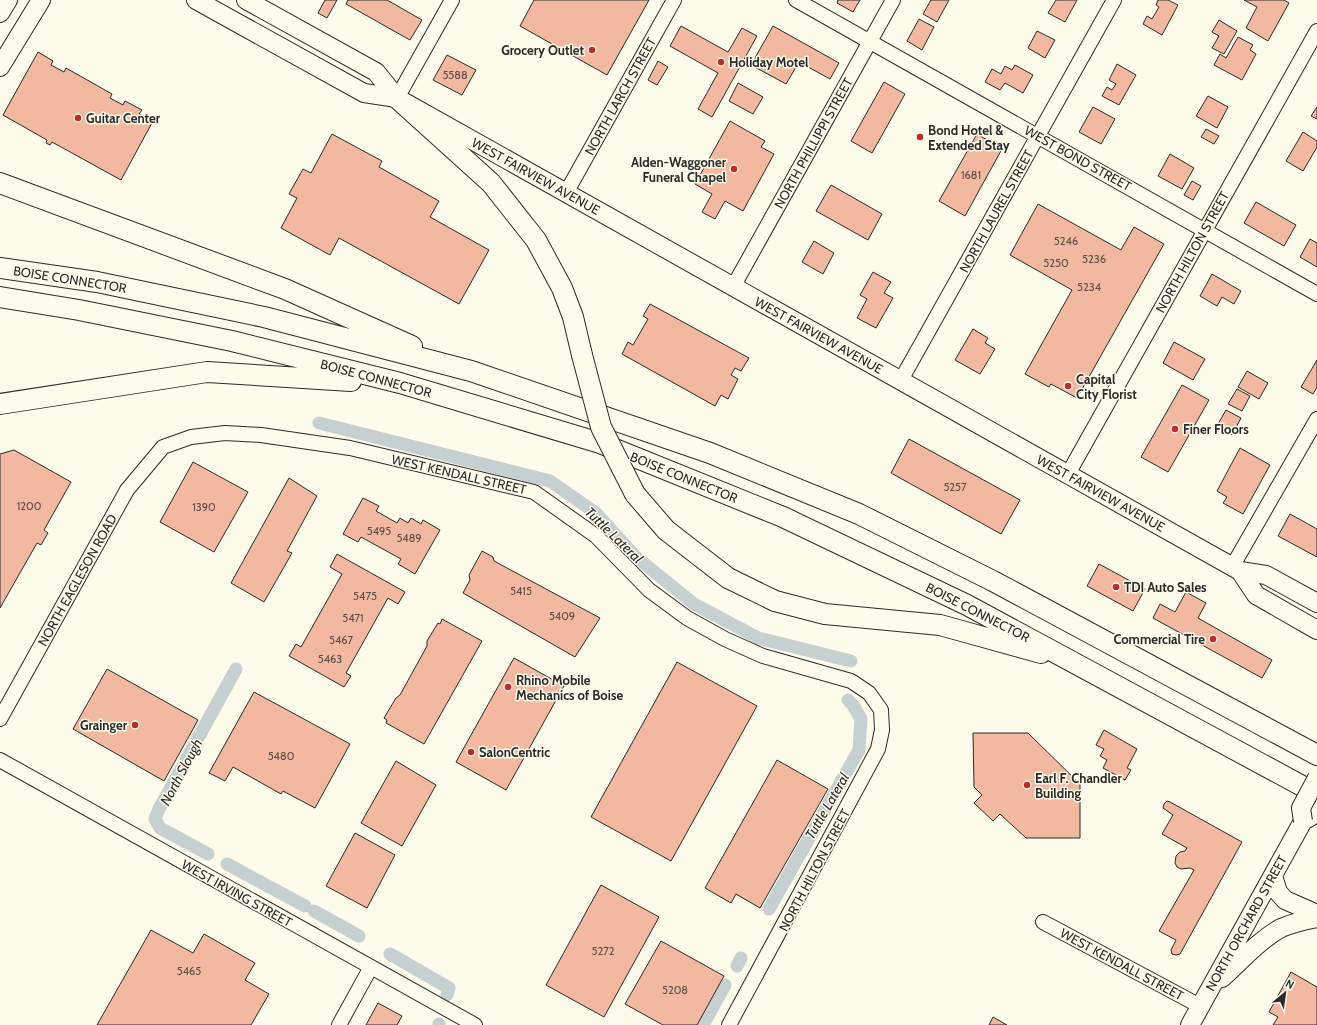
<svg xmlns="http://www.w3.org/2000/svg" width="1317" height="1025" font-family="Cabin,sans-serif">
	<rect width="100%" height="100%" fill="#fdfbea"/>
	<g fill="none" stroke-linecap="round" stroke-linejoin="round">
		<path stroke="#c7d0d0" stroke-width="13" d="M319 423 550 481 596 513 636 557 694 604 758 638 851 661
			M208 854 160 828 155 819 159 809 236 669
			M227 864 305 906
			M769 909 859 750 861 719 853 705 848 700
			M314 911 359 936
			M390 954 449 988 447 995
			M737 966 741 958
			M439 1024V1025
			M703 1025 725 985"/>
	</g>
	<path fill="#f2b8a0" stroke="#2b2b2b" d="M325 0H337L327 18 318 13Z
		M348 0H387L422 20 410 40 346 4Z
		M534 0H649L607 75 520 26Z
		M838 0H860L853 12 837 3Z
		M931 0H949L937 22 923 14Z
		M1056 0H1077L1065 22 1048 13Z
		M1158 0H1168L1178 5 1162 35 1143 24 1147 16 1152 19 1159 7 1156 5Z
		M1244 0H1284L1289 3 1268 41 1246 28 1257 7Z
		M919 19 934 27 922 50 907 41Z
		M1219 20 1237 31 1224 54 1212 48 1219 36 1212 32Z
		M681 26 728 52 742 28 757 36 712 117 698 109 718 73 670 46Z
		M773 26 839 63 830 79 799 62 786 84 751 65Z
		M1037 31 1055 40 1045 58 1028 48Z
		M1238 37 1253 45 1250 50 1256 54 1242 80 1214 65 1220 54 1226 58Z
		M38 52 53 61 51 65 64 72 66 68 112 94 110 98 123 105 125 101 142 110 139 114 153 121 121 180 52 142 50 145 46 143 47 140 3 115Z
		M447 55 476 70 462 95 433 80Z
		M658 61 668 67 657 85 648 80Z
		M1117 64 1136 75 1119 105 1102 96 1107 87 1112 90 1116 84 1109 80Z
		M1015 65 1033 75 1023 93 1005 83 1000 90 985 82 992 69 1001 74 1005 66 1012 70Z
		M884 82 905 94 872 153 851 141Z
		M738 83 763 97 753 114 729 101Z
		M1208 96 1228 107 1217 128 1196 116Z
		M1093 107 1115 119 1101 144 1079 132Z
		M1317 107V119L1311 116Z
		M730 121 765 141 761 147 774 154 743 211 725 201 715 219 702 212 712 194 695 184Z
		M1206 129 1219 136 1214 144 1201 137Z
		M1303 132 1317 141V147L1303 171 1286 161Z
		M332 134 382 161 379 167 439 201 430 217 489 250 459 304 339 238 330 255 281 228 297 198 289 194 303 169 311 173Z
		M977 134 1002 149 965 216 939 201Z
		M1170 154 1194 168 1182 189 1158 176Z
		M1192 181 1201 186 1193 200 1184 195Z
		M831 185 882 214 868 240 816 211Z
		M1256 202 1296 225 1284 246 1244 223Z
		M1038 204 1121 250 1134 227 1164 244 1077 398 1051 384 1049 387 1025 374 1072 290 1010 255Z
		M1310 239 1317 243V267L1300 257Z
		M814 241 834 253 823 274 802 262Z
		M873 272 891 282 884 293 893 298 876 328 857 318 867 299 860 295Z
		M1212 274 1241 291 1234 304 1222 297 1217 306 1200 296Z
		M650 304 749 358 741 371 735 368 731 375 738 379 728 399 721 395 715 406 622 354 628 342 633 345 648 319 643 316Z
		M973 329 988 338 985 343 995 349 980 374 955 360Z
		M1174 342 1205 359 1193 380 1163 363Z
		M1317 360V387L1313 394 1301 387Z
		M1247 371 1268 383 1259 399 1238 387Z
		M1182 385 1209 400 1168 472 1141 457Z
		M1237 389 1250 396 1242 411 1228 404Z
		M1226 410 1241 418 1232 435 1217 426Z
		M909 439 1020 500 1001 534 891 473Z
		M1240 448 1270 465 1243 514 1223 503 1227 497 1217 491Z
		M14 450 71 482 44 530 48 533 41 545 37 543 0 608V454Z
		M193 462 248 492 214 552 160 522Z
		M289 478 317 496 287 551 292 553 264 602 231 583Z
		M363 498 379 506 376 511 397 523 400 518 408 523 411 518 421 524 423 520 440 530 415 574 398 564 401 559 361 537 358 542 343 534Z
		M1290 514 1317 529V557L1278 536Z
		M482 551 493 557 494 561 600 618 575 657 463 593 470 580 469 575Z
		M337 554 405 592 398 604 388 598 346 673 351 676 344 687 289 656 296 644 301 647 342 574 330 567Z
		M1099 564 1145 589 1133 611 1087 586Z
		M1186 592 1206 603 1198 618 1272 660 1262 678 1153 618 1160 604 1175 612Z
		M442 619 482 641 424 744 386 723 387 720 384 718 396 698 400 695 427 646V641L438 623 440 624Z
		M514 658 564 686 506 790 456 762Z
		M677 662 757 706 671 861 591 817Z
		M107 669 198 720 164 781 73 729Z
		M254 692 350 744 315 808 283 791 281 794 233 767 225 781 209 773Z
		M1104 730 1137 749 1127 768 1131 770 1125 780 1103 768 1107 760 1100 756 1104 749 1096 745Z
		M973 733H1028L1080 784V838H1026L1000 814 993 821 974 803 982 795 974 787Z
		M777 760 828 789 760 908 736 894 731 903 705 888Z
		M396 761 436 785 402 846 361 823Z
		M1167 801 1170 802 1242 842 1180 954 1176 955 1172 954 1171 950 1176 940 1159 931 1194 870 1190 868 1181 869 1177 867 1175 863 1176 856 1180 852 1185 851 1187 848 1162 834 1173 815 1163 808 1164 804Z
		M355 833 395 855 367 908 326 886Z
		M601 885 659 917 604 1017 546 985Z
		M151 930 193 953 204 934 255 963 245 980 269 994 251 1025H97Z
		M661 941 724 976 697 1025H663L625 1004Z
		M1291 972 1317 987V1025H1273L1278 1017 1269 1012Z
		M378 1003 402 1016 397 1025H366Z
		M993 1017 1007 1025H989Z"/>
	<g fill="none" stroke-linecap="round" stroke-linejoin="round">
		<defs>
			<path id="minor" d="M796 0 1317 294
				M397 98 452 0
				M566 193 674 0
				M733 287 893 0
				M901 380 1114 0
				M1068 474 1317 31
				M1232 567 1317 419
				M0 719 127 490 163 447 191 437 225 433 261 435 350 448 534 492 596 536 649 590 687 618 725 639 763 656 851 681 869 693 881 710 882 730 878 749 729 1025
				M0 760 475 1025
				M1043 922 1200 1006
				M339 1025 371 967"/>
			<path id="major" d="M196 0 364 93 397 98 1240 571 1266 575 1317 603
				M246 0 376 72 397 98
				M0 13 8 0
				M0 67 41 0
				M1240 571 1256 595 1317 630
				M1273 876 1278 892 1285 900 1317 914
				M1222 978C1240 962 1259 940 1281 928 1293 923 1305 920 1317 918
				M1190 1025 1303 821 1315 814 1317 810"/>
			<path id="highway" d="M397 98 491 183 536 240 562 288 573 317 582 355
				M0 183 285 289 412 346
				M0 268 97 282 264 317 471 371 710 453 859 514 993 581 1317 755
				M0 297 79 310 232 341 400 383 600 443 783 517 967 605 1317 794
				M0 404 207 372 351 381
				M635 494 666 530 728 578 775 601 825 614 940 625 1041 653"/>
		</defs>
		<use href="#minor" stroke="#2b2b2b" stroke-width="16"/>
		<use href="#major" stroke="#2b2b2b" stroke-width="20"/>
		<use href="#highway" stroke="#2b2b2b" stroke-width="22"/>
		<use href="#minor" stroke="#fdfbea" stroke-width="14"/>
		<use href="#major" stroke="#fdfbea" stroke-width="18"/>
		<use href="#highway" stroke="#fdfbea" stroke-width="20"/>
		<defs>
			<path id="major-bridge" d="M1303 821 1301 808 1317 778"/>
			<path id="highway-bridge" d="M582 355 601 427 635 494"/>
		</defs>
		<use href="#major-bridge" stroke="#2b2b2b" stroke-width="20" stroke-linecap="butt"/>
		<use href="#highway-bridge" stroke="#2b2b2b" stroke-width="22" stroke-linecap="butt"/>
		<use href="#major-bridge" stroke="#fdfbea" stroke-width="18"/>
		<use href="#highway-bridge" stroke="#fdfbea" stroke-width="20"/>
	</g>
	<g fill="#c62828" stroke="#fdfbea" stroke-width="1.5">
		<circle cx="592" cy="50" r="4"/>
		<circle cx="721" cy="62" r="4"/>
		<circle cx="78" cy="118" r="4"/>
		<circle cx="920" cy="137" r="4"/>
		<circle cx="734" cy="169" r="4"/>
		<circle cx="1068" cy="386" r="4"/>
		<circle cx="1175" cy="429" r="4"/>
		<circle cx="1116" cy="587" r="4"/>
		<circle cx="1213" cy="639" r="4"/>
		<circle cx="508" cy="687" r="4"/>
		<circle cx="135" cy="725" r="4"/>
		<circle cx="471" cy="752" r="4"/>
		<circle cx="1027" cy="785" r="4"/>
	</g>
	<g text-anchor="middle" stroke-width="3" stroke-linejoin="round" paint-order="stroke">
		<g font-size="11" fill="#5d4e48">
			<text x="455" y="79">5588</text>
			<text x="971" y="179">1681</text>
			<text x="1066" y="245">5246</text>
			<text x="1094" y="263">5236</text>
			<text x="1056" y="267">5250</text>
			<text x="1089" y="291">5234</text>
			<text x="955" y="491">5257</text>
			<text x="29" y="510">1200</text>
			<text x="204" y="511">1390</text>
			<text x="379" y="535">5495</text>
			<text x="409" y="542">5489</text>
			<text x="521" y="595">5415</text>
			<text x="365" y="600">5475</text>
			<text x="562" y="620">5409</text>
			<text x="353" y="622">5471</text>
			<text x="341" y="644">5467</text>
			<text x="330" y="663">5463</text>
			<text x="281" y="760">5480</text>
			<text x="603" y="955">5272</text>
			<text x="189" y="975">5465</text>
			<text x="675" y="994">5208</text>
		</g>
		<g font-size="13" font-weight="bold" fill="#2b2b2b" stroke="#fdfbea" text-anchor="start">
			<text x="584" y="55" text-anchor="end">Grocery Outlet</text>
			<text x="729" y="67">Holiday Motel</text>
			<text x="86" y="123">Guitar Center</text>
			<text x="928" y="135">Bond Hotel &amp;<tspan x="928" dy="15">Extended Stay</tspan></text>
			<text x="726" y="167" text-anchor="end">Alden-Waggoner<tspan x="726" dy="15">Funeral Chapel</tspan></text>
			<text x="1076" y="384">Capital<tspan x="1076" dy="15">City Florist</tspan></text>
			<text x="1183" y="434">Finer Floors</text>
			<text x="1124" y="592">TDI Auto Sales</text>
			<text x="1205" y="644" text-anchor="end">Commercial Tire</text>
			<text x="516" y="685">Rhino Mobile<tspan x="516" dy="15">Mechanics of Boise</tspan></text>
			<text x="127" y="730" text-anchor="end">Grainger</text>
			<text x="479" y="757">SalonCentric</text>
			<text x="1035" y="783">Earl F. Chandler<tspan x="1035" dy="15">Building</tspan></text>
		</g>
		<g font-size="13" fill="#2b2b2b" stroke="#fdfbea">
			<text transform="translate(620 96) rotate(-61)" y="5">NORTH LARCH STREET</text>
			<text transform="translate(813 143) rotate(-61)" y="5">NORTH PHILLIPPI STREET</text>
			<text transform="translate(1078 158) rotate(29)" y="5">WEST BOND STREET</text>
			<text transform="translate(536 176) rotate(29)" y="5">WEST FAIRVIEW AVENUE</text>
			<text transform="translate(996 211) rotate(-61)" y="5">NORTH LAUREL STREET</text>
			<text transform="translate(1192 252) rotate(-61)" y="5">NORTH HILTON STREET</text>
			<text transform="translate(70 279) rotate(9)" y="5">BOISE CONNECTOR</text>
			<text transform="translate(819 335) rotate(29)" y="5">WEST FAIRVIEW AVENUE</text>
			<text transform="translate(376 378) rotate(15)" y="5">BOISE CONNECTOR</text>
			<text transform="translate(459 474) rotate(13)" y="5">WEST KENDALL STREET</text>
			<text transform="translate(684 477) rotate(22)" y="5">BOISE CONNECTOR</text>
			<text transform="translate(1101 493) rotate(29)" y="5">WEST FAIRVIEW AVENUE</text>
			<text transform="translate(77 580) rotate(-61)" y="5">NORTH EAGLESON ROAD</text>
			<text transform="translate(978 612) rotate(27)" y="5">BOISE CONNECTOR</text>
			<text transform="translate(814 870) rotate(-62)" y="5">NORTH HILTON STREET</text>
			<text transform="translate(237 893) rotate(29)" y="5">WEST IRVING STREET</text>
			<text transform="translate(1246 923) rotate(-61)" y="5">NORTH ORCHARD STREET</text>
			<text transform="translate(1122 964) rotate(28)" y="5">WEST KENDALL STREET</text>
		</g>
		<g font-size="14" font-style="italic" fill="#2b2b2b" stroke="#fdfbea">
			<text transform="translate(614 535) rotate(44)" y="5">Tuttle Lateral</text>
			<text transform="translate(181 772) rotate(-62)" y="5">North Slough</text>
			<text transform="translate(827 806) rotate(-60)" y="5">Tuttle Lateral</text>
		</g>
	</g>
	<g transform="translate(1285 993) rotate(29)" stroke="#fdfbea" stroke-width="3" paint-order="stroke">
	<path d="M0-3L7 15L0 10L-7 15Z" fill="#2b2b2b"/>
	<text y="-6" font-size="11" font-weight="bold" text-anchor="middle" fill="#2b2b2b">N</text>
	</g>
</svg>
